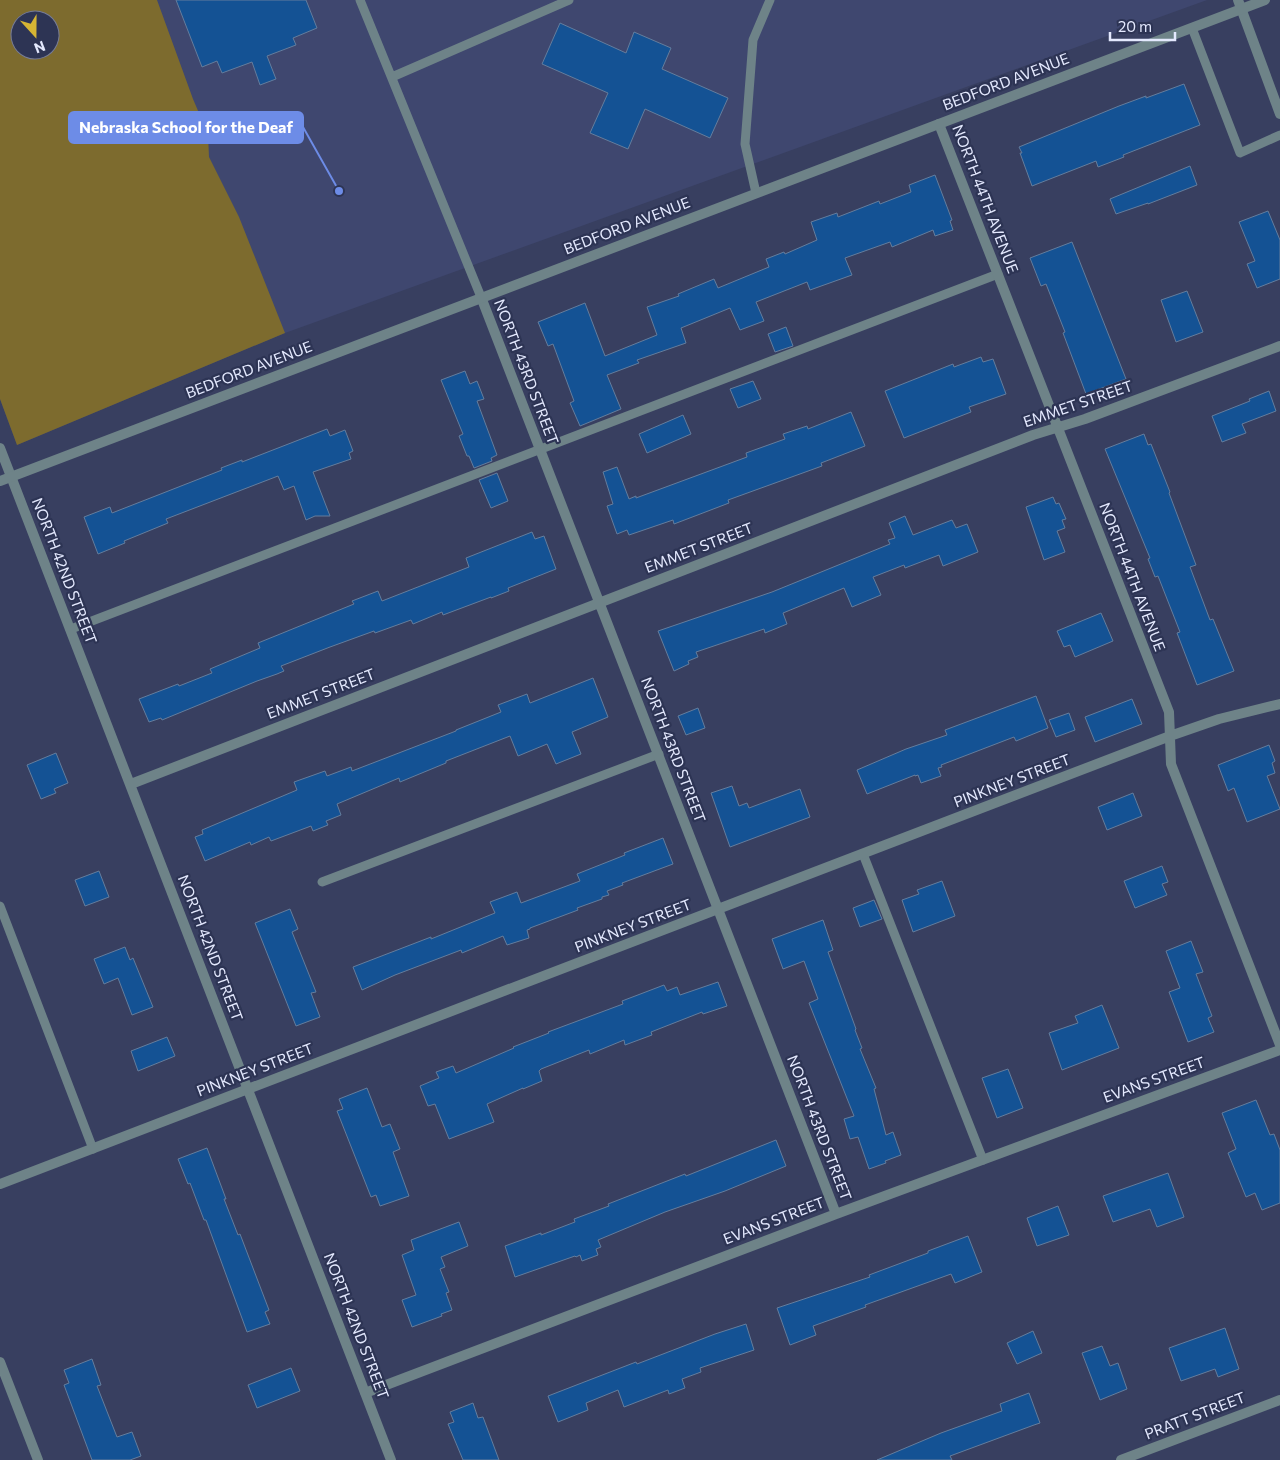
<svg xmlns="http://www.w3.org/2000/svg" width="1280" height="1460" font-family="Commissioner,sans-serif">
	<rect width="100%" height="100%" fill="#383f60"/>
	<path fill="#3f476f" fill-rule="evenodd" d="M0 0H1207L285 333 17 445 0 399ZM20 20H50V50H20Z"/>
	<path fill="#7d6b2e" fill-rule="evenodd" d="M0 0H157L193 99 208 134 209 157 239 217 285 333 17 445 0 399ZM20 20H50V50H20Z"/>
	<path fill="#145294" stroke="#647d9d" d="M176 0H306L317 28 293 38 296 45 267 56 276 79 260 85 252 62 222 73 217 61 202 67Z
		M560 23 626 53 634 32 671 48 662 69 728 98 710 138 645 109 628 149 590 133 608 93 542 64Z
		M1184 84 1200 125 1123 155 1124 157 1098 167 1096 161 1032 186 1020 153H1022L1019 147 1119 106 1146 96V98Z
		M1190 166 1197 185 1148 204V203L1116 214 1110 199Z
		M935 175 952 220 950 221 953 230 935 236 933 230 892 247 890 242 845 258 852 275 810 290 807 282 756 302 764 321 740 330 730 308 681 328 686 343 637 360 639 363 607 375 621 409 580 426 570 403 574 401 553 344 548 346 538 322 585 303 605 356 657 335 647 307 679 296 678 294 714 279 718 288 769 267 766 259 784 252 785 254 817 240 811 222 837 213 838 217 879 201 880 204 911 192 909 185Z
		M1268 211 1280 240V279L1257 288 1247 264 1255 261 1239 222Z
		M1072 242 1126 379 1086 394 1063 333 1065 332 1046 284 1041 286 1030 258Z
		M1187 291 1203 332 1176 342 1161 300Z
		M786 327 793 346 775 352 768 334Z
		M981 357 983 362 993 359 1006 394 969 407 971 412 904 438 885 391 953 364 954 367Z
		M465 371 470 384 477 381 484 399 477 401 497 455 491 458 492 461 474 468 469 456H467L459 436 463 434 441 380Z
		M753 381 761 399 738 408 730 389Z
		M1269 391 1276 411 1242 424 1246 433 1222 442 1212 416 1250 401 1249 399Z
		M851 412 865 446 821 463 822 466 728 500 729 503 674 524 673 520 629 535 627 530 617 534 607 506 613 504 603 472 617 467 629 499 636 496V498L747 457 746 453 785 439 783 434 807 426 808 429Z
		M683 415 691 434 647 453 639 434Z
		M327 429 330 436 345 430 353 451 349 453 351 459 313 472 330 516H315L306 520 294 486 284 490 278 476 166 519 168 523 124 541 125 543 98 554 84 517 110 507 112 513 222 470 221 468 242 460V462Z
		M1144 434 1148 445 1151 444 1170 492 1169 493 1196 565 1190 567 1210 620 1213 619 1234 671 1197 685 1177 633 1180 632 1158 576 1155 577 1148 559 1150 558 1105 449Z
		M497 473 508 501 491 508 479 480Z
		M1053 497 1056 504 1059 503 1066 519 1062 520 1065 528 1057 531 1065 552 1044 560 1026 507Z
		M905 516 913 535 952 520 956 528 967 524 978 552 943 566 939 555 905 568 904 565 873 577 881 595 852 607 844 588 783 613 787 624 765 633 764 629 696 652 698 657 688 661 689 664 674 671 658 631 772 592 890 544 888 540 895 538 889 523Z
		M532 532 535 539 544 536 556 569 508 588 509 591 491 598V597L443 615 442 612 413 624 411 620 375 633 374 631 330 647 281 666 284 671 277 674 257 681 162 720 161 718 149 722 139 699 178 684 179 686 212 673 210 669 260 648 258 643 354 604 352 601 378 591 382 601 469 567 466 558Z
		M1101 613 1113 641 1075 657 1070 645 1064 647 1057 631Z
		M593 678 608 717 572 732 581 754 556 764 547 744 518 756 510 736 446 761V763L400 782 399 778 337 804 341 815 326 821 328 825 313 831 311 826 271 841 269 837 251 845 250 842 205 861 195 837 203 834 202 830 297 790 294 782 325 771 327 776 351 767 352 771 456 731V730L501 712 498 705 527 694 530 703Z
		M1036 696 1048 728 1016 741 1014 737 941 765 942 767 938 768 941 776 921 783 918 775 915 776V775L867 794 857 770 906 749 947 735 945 730Z
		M1132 699 1142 724 1095 742 1085 717Z
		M698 708 705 728 686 735 678 716Z
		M1069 713 1075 730 1056 737 1049 720Z
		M1269 745 1275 761 1272 763 1275 773 1267 776 1280 809 1247 822 1234 788 1228 791 1218 765Z
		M56 753 68 783 54 789 56 793 41 799 27 765Z
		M732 786 739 806 747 803 749 808 800 789 810 817 730 847 711 793Z
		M1133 793 1142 816 1107 830 1098 807Z
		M663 838 673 864 622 883 623 885 607 891 609 895 602 897V899L577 908 578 910 530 928V929L527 930 529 938 507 945 503 936 462 953 461 950 395 975 362 990 353 967 431 937V939L495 913 490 902 517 892 521 903 580 881 577 874 625 855 624 853Z
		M1162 866 1168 882 1162 884 1167 895 1135 908 1124 881Z
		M99 871 109 897 85 906 75 880Z
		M942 881 955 916 913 932 902 900 919 894 917 890Z
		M874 900 882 919 860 927 853 908Z
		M290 909 298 929 292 932 316 992 311 993 320 1017 296 1026 255 923Z
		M823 920 833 950 828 952 856 1029 855 1030 862 1048 860 1049 876 1088 874 1089 886 1135 893 1132 901 1155 885 1161 886 1163 869 1169 858 1137 850 1139 844 1119 854 1116 809 1003 818 999 804 961 783 969 772 939Z
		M1191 941 1203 972 1196 974 1212 1016 1208 1018 1214 1032 1188 1042 1169 992 1180 988 1166 951Z
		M125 947 130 960 133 958 153 1007 132 1015 118 978 104 984 94 959Z
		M718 982 727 1006 703 1014 702 1012 651 1032 652 1035 625 1045 624 1040 590 1054 589 1050 541 1069 539 1071 542 1081 523 1089V1088L487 1104 494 1122 449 1139 435 1104 428 1106 420 1086 439 1078 436 1072 453 1066 456 1073 514 1048 513 1047 549 1033 548 1032 623 1004 622 1001 664 985 667 991 677 987 680 995Z
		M1102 1005 1119 1048 1062 1070 1049 1033 1078 1023 1075 1016Z
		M167 1037 175 1056 138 1071 131 1051Z
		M1008 1069 1023 1108 997 1118 982 1078Z
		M367 1088 382 1127 390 1124 400 1149 393 1152 409 1196 380 1206 376 1195 371 1197 337 1111 343 1109 339 1099Z
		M1256 1100 1270 1135 1274 1134 1280 1150V1203L1262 1210 1255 1193 1246 1197 1228 1153 1236 1149 1222 1113Z
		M776 1140 786 1166 725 1191 665 1212 598 1240 601 1247 596 1249 598 1255 582 1261 580 1255 576 1257 575 1256 515 1277 505 1246 541 1233V1235L575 1222 574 1219 609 1206 608 1204 685 1174 686 1176Z
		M207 1148 226 1199H224L238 1235 240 1234 269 1310 265 1312 270 1324 247 1332 206 1220H204L190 1183 188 1184 178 1159Z
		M1168 1173 1184 1217 1157 1227 1150 1209 1113 1222 1103 1196Z
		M1058 1206 1069 1235 1037 1246 1027 1218Z
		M459 1222 468 1246 441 1257 445 1267 440 1269 449 1292 446 1293 452 1310 441 1314 442 1316 412 1327 402 1300 416 1295 402 1255 414 1250 411 1240Z
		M968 1236 982 1272 955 1283 951 1274 865 1305 866 1307 813 1326 816 1335 790 1345 777 1308 870 1277 869 1275 928 1253V1251Z
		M746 1324 754 1350 700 1368 701 1372 682 1379 685 1388 669 1394 668 1390 624 1407 618 1390 586 1403 588 1410 558 1422 548 1396 636 1362 637 1364 715 1334Z
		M1225 1328 1239 1369 1218 1377 1215 1369 1181 1381 1169 1348Z
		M1033 1331 1042 1353 1017 1364 1007 1343Z
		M1102 1346 1110 1366 1118 1363 1127 1389 1100 1400 1082 1353Z
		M92 1359 101 1385 97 1386 117 1437 132 1432 141 1456 130 1460H92L64 1385 69 1383 64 1370Z
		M291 1368 300 1391 257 1408 248 1385Z
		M1029 1393 1040 1423 1034 1425 950 1456 952 1460H877L941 1433 1002 1411 1000 1404Z
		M473 1403 478 1418 483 1417 499 1460H463L448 1424 454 1422 450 1412Z"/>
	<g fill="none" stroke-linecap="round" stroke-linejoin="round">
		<path stroke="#6e8388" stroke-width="9" d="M360 0 481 297
			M1192 28 1240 153 1280 135
			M392 77 569 0
			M756 193 745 144 753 40 770 0
			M71 629 998 274
			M863 854 983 1160
			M322 882 659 754
			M0 906 93 1149"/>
		<path stroke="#6e8388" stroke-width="10" d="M1238 0 1280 114
			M939 124 1169 712 1171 764 1280 1045
			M481 297 836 1214
			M0 448 391 1460
			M131 784 1033 435 1085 419 1280 346
			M0 1184 1170 736 1219 719 1280 704
			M0 1362 38 1460
			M365 1393 836 1214 1280 1050
			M1121 1460 1280 1400"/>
		<path stroke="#6e8388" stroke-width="10" d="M0 481 1265 0"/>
	</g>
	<g text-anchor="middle" stroke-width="4.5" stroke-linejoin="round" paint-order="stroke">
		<g font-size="15" fill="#e4e9fe" stroke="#2d3454">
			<text transform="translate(1006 82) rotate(-21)" y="5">BEDFORD AVENUE</text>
			<text transform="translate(985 199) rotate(69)" y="5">NORTH 44TH AVENUE</text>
			<text transform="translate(627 226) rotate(-21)" y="5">BEDFORD AVENUE</text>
			<text transform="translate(249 370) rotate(-21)" y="5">BEDFORD AVENUE</text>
			<text transform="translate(526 372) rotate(69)" y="5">NORTH 43RD STREET</text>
			<text transform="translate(1078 404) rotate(-19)" y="5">EMMET STREET</text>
			<text transform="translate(699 548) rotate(-21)" y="5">EMMET STREET</text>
			<text transform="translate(64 571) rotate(69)" y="5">NORTH 42ND STREET</text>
			<text transform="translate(1132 577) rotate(69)" y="5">NORTH 44TH AVENUE</text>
			<text transform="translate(321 694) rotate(-21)" y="5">EMMET STREET</text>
			<text transform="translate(673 750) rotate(69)" y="5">NORTH 43RD STREET</text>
			<text transform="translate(1012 781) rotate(-21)" y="5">PINKNEY STREET</text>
			<text transform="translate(633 926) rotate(-21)" y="5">PINKNEY STREET</text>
			<text transform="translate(210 948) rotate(69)" y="5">NORTH 42ND STREET</text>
			<text transform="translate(255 1070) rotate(-21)" y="5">PINKNEY STREET</text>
			<text transform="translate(1154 1080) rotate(-20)" y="5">EVANS STREET</text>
			<text transform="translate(819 1128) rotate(69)" y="5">NORTH 43RD STREET</text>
			<text transform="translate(774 1221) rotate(-21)" y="5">EVANS STREET</text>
			<text transform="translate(356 1326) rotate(69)" y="5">NORTH 42ND STREET</text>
			<text transform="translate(1195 1416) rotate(-21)" y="5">PRATT STREET</text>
		</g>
	</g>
	<path fill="none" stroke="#6d8ce7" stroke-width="2" d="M339 191L303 127"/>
	<circle fill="#6d8ce7" stroke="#2d3454" stroke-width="2" cx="339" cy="191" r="5"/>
	<rect fill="#6d8ce7" stroke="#6d8ce7" stroke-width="2" x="69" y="112" width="234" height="31" rx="5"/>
	<g font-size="16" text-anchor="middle" font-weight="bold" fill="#fff">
		<text x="186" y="133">Nebraska School for the Deaf</text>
	</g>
	<g transform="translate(35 35) rotate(159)"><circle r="24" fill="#2d3454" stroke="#767c98"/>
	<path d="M0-4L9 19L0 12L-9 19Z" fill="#d6b534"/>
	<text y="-8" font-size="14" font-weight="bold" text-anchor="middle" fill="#e4e9fe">N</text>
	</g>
	<path d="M1110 32v8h65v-8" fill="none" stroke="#e4e9fe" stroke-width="2.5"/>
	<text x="1118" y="32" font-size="15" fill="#e4e9fe" stroke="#2d3454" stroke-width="4" paint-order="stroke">20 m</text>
</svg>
